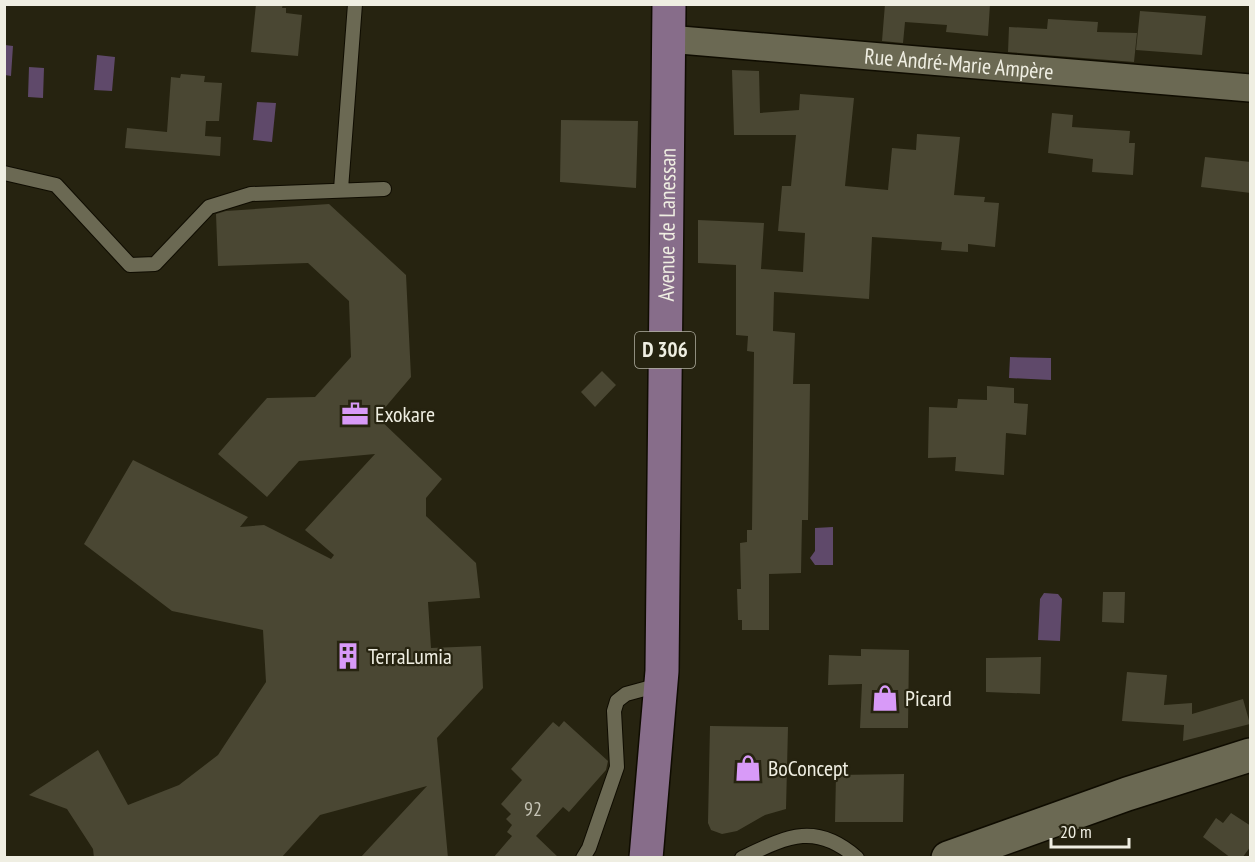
<svg xmlns="http://www.w3.org/2000/svg" width="1255" height="862" font-family="'PT Sans Narrow',sans-serif">
	<rect width="100%" height="100%" fill="#262310"/>
	<path fill="#5f496a" d="M5 45 13 46 11 76 5 75Z
		M97 55 115 57 112 91 94 90Z
		M29 67 44 68 43 98 28 97Z
		M257 102 276 103 272 142 253 140Z
		M1010 357 1051 358V380L1009 378Z
		M833 527V565H815L810 558 815 551V528Z
		M1044 593 1058 594 1062 599 1060 641 1038 640 1040 599Z"/>
	<path fill="#4a4733" d="M256 4H283L282 8H286V13L302 15 298 56 251 52Z
		M885 4H990L988 36 946 32 947 25 905 22 903 43 882 41Z
		M1140 11 1206 16 1202 55 1136 50Z
		M1048 19 1098 22 1097 32 1137 33 1134 62 1008 52 1009 27 1047 29Z
		M732 70 759 71 760 113 799 110 800 94 854 98 845 186 888 190 892 148 916 150 917 134 960 137 954 195 985 197 984 202 999 203 995 247 968 244V252L941 250 942 242 872 237 869 299 774 292 773 331 795 333 793 384H810L808 520H802L801 573 769 574V630H742V620H738L737 589H741L740 543 747 542V530H752L754 352 747 351 748 336 736 335V265L698 263V220L764 223 761 269 803 272 805 233 778 231 782 186H791L796 135H734Z
		M181 74 205 76 204 82 222 83 219 121H206L205 136 221 137 220 156 125 148 127 128 167 132 171 77 180 78Z
		M1052 113 1073 115 1072 127 1130 131 1129 143H1135L1133 175 1092 172 1093 159 1048 153Z
		M561 120 638 121 636 188 560 182Z
		M1205 157 1251 162V193L1201 187Z
		M329 204 406 275 411 377 377 417 442 479 426 498V516L476 563 480 598 428 602 431 648 481 646 483 688 437 738 448 858H360L427 786 320 815 281 858H94L93 849 67 809 29 795 98 750 128 805 179 785 218 755 266 682 263 630 172 611 84 544 133 460 248 517 240 527 264 525 331 559 334 555 305 530 375 454 299 461 267 497 218 454 267 398 315 397 351 357 349 301 308 263 218 266 216 214 226 211Z
		M602 371 616 385 595 407 581 392Z
		M987 386 1014 388V403L1028 404 1026 435 1006 433 1004 475 955 471 956 457 928 458 929 407 957 408 958 399 987 400Z
		M1103 592H1125L1124 623 1102 622Z
		M861 649 909 650 908 728H860L862 684 828 685 829 655 861 656Z
		M1041 657 1040 694 986 692V658Z
		M1127 672 1167 675 1164 705 1192 703V714L1243 699 1250 724 1183 741 1184 725 1122 721Z
		M564 721 608 761 606 770 569 812 563 807 536 836 559 858H493L512 836 507 832 512 825 506 819 511 814 501 804 522 780 511 769 553 722 559 727Z
		M710 726 788 727 786 809 765 815 737 831 722 834 711 830 708 823Z
		M904 774 903 822H835L836 775Z
		M1231 813 1251 826V846L1242 858H1231L1203 837 1216 818 1223 823Z"/>
	<g fill="none" stroke-linecap="round" stroke-linejoin="round">
		<defs>
			<path id="service" d="M4 173 56 185 130 265 155 264 209 207 251 194 384 189
				M341 189 355 4
				M583 858 589 848 617 767 614 711 617 701 626 694 659 685
				M742 858C786 837 815 821 857 858"/>
			<g id="minor">
				<path id="s1" d="M668 39 1250 88"/>
			</g>
			<path id="tertiary" d="M948 858 1127 794 1250 755"/>
			<g id="primary">
				<path id="s2" d="M646 858 662 671 669 4"/>
			</g>
		</defs>
		<use href="#service" stroke="#0f0c00" stroke-width="16"/>
		<use href="#minor" stroke="#0f0c00" stroke-width="30"/>
		<use href="#tertiary" stroke="#0f0c00" stroke-width="36"/>
		<use href="#primary" stroke="#0f0c00" stroke-width="36"/>
		<use href="#service" stroke="#6b6953" stroke-width="14"/>
		<use href="#minor" stroke="#6b6953" stroke-width="27"/>
		<use href="#tertiary" stroke="#6b6953" stroke-width="33"/>
		<use href="#primary" stroke="#876d8a" stroke-width="33"/>
	</g>
	<defs>
		<symbol id="office-bare" viewBox="-9 -9 18 18"><path d="M-6-3h4V-5.5h4V-3h4V5H-6ZM-1-4.5V-3h2v-1.5ZM-6 0V1H6V0Z" fill="#d89af8" stroke="#262310" stroke-width="2.5" paint-order="stroke"/></symbol>
		<symbol id="building-bare" viewBox="-9 -9 18 18"><path d="M-4-6H4V6H1V3H-1V6H-4ZM-2.5-4.3h1.7v1.8h-1.7ZM.8-4.3h1.7v1.8H.8ZM-2.5-1h1.7V.8h-1.7ZM.8-1h1.7V.8H.8Z" fill="#d89af8" stroke="#262310" stroke-width="2.5" paint-order="stroke"/></symbol>
		<symbol id="shop-bare" viewBox="-9 -9 18 18"><path d="M-5-2.5h2.3a2.7 3.5 0 0 1 5.4 0H5L5.5 6h-11ZM-1.5-2.5h3a1.5 2.3 0 0 0-3 0Z" fill="#d89af8" stroke="#262310" stroke-width="2.5" paint-order="stroke"/></symbol>
	</defs>
	<g fill-rule="evenodd">
		<use href="#office-bare" x="336" y="395" width="38" height="38"/>
		<use href="#building-bare" x="329" y="637" width="38" height="38"/>
		<use href="#shop-bare" x="866" y="679" width="38" height="38"/>
		<use href="#shop-bare" x="729" y="749" width="38" height="38"/>
	</g>
	<g text-anchor="middle" stroke-width="4.5" stroke-linejoin="round" paint-order="stroke">
		<g font-size="20" fill="#c6c4b6">
			<text x="533" y="816">92</text>
		</g>
		<rect fill="#262310" stroke="#b3b1a3" stroke-width="1.5" x="635" y="332" width="60" height="36" rx="4.5"/>
		<g font-size="21" font-weight="bold" fill="#efeee2">
			<text x="665" y="357">D 306</text>
		</g>
		<g font-size="22" fill="#efeee2" stroke="#262310">
			<text dy="8" stroke="none"><textPath href="#s1" startOffset="292">Rue André-Marie Ampère</textPath></text>
			<text dy="8" stroke="none"><textPath href="#s2" startOffset="634">Avenue de Lanessan</textPath></text>
		</g>
		<g font-size="22" fill="#efeee2" stroke="#262310" text-anchor="start">
			<text x="375" y="422">Exokare</text>
			<text x="368" y="664">TerraLumia</text>
			<text x="905" y="706">Picard</text>
			<text x="768" y="776">BoConcept</text>
		</g>
	</g>
	<rect width="1255" height="862" fill="none" stroke="#efeee2" stroke-width="12"/>
	<path d="M1051 838v9h78v-9" fill="none" stroke="#efeee2" stroke-width="3"/>
	<text x="1060" y="838" font-size="18" fill="#efeee2" stroke="#262310" stroke-width="4.5" paint-order="stroke">20 m</text>
</svg>
